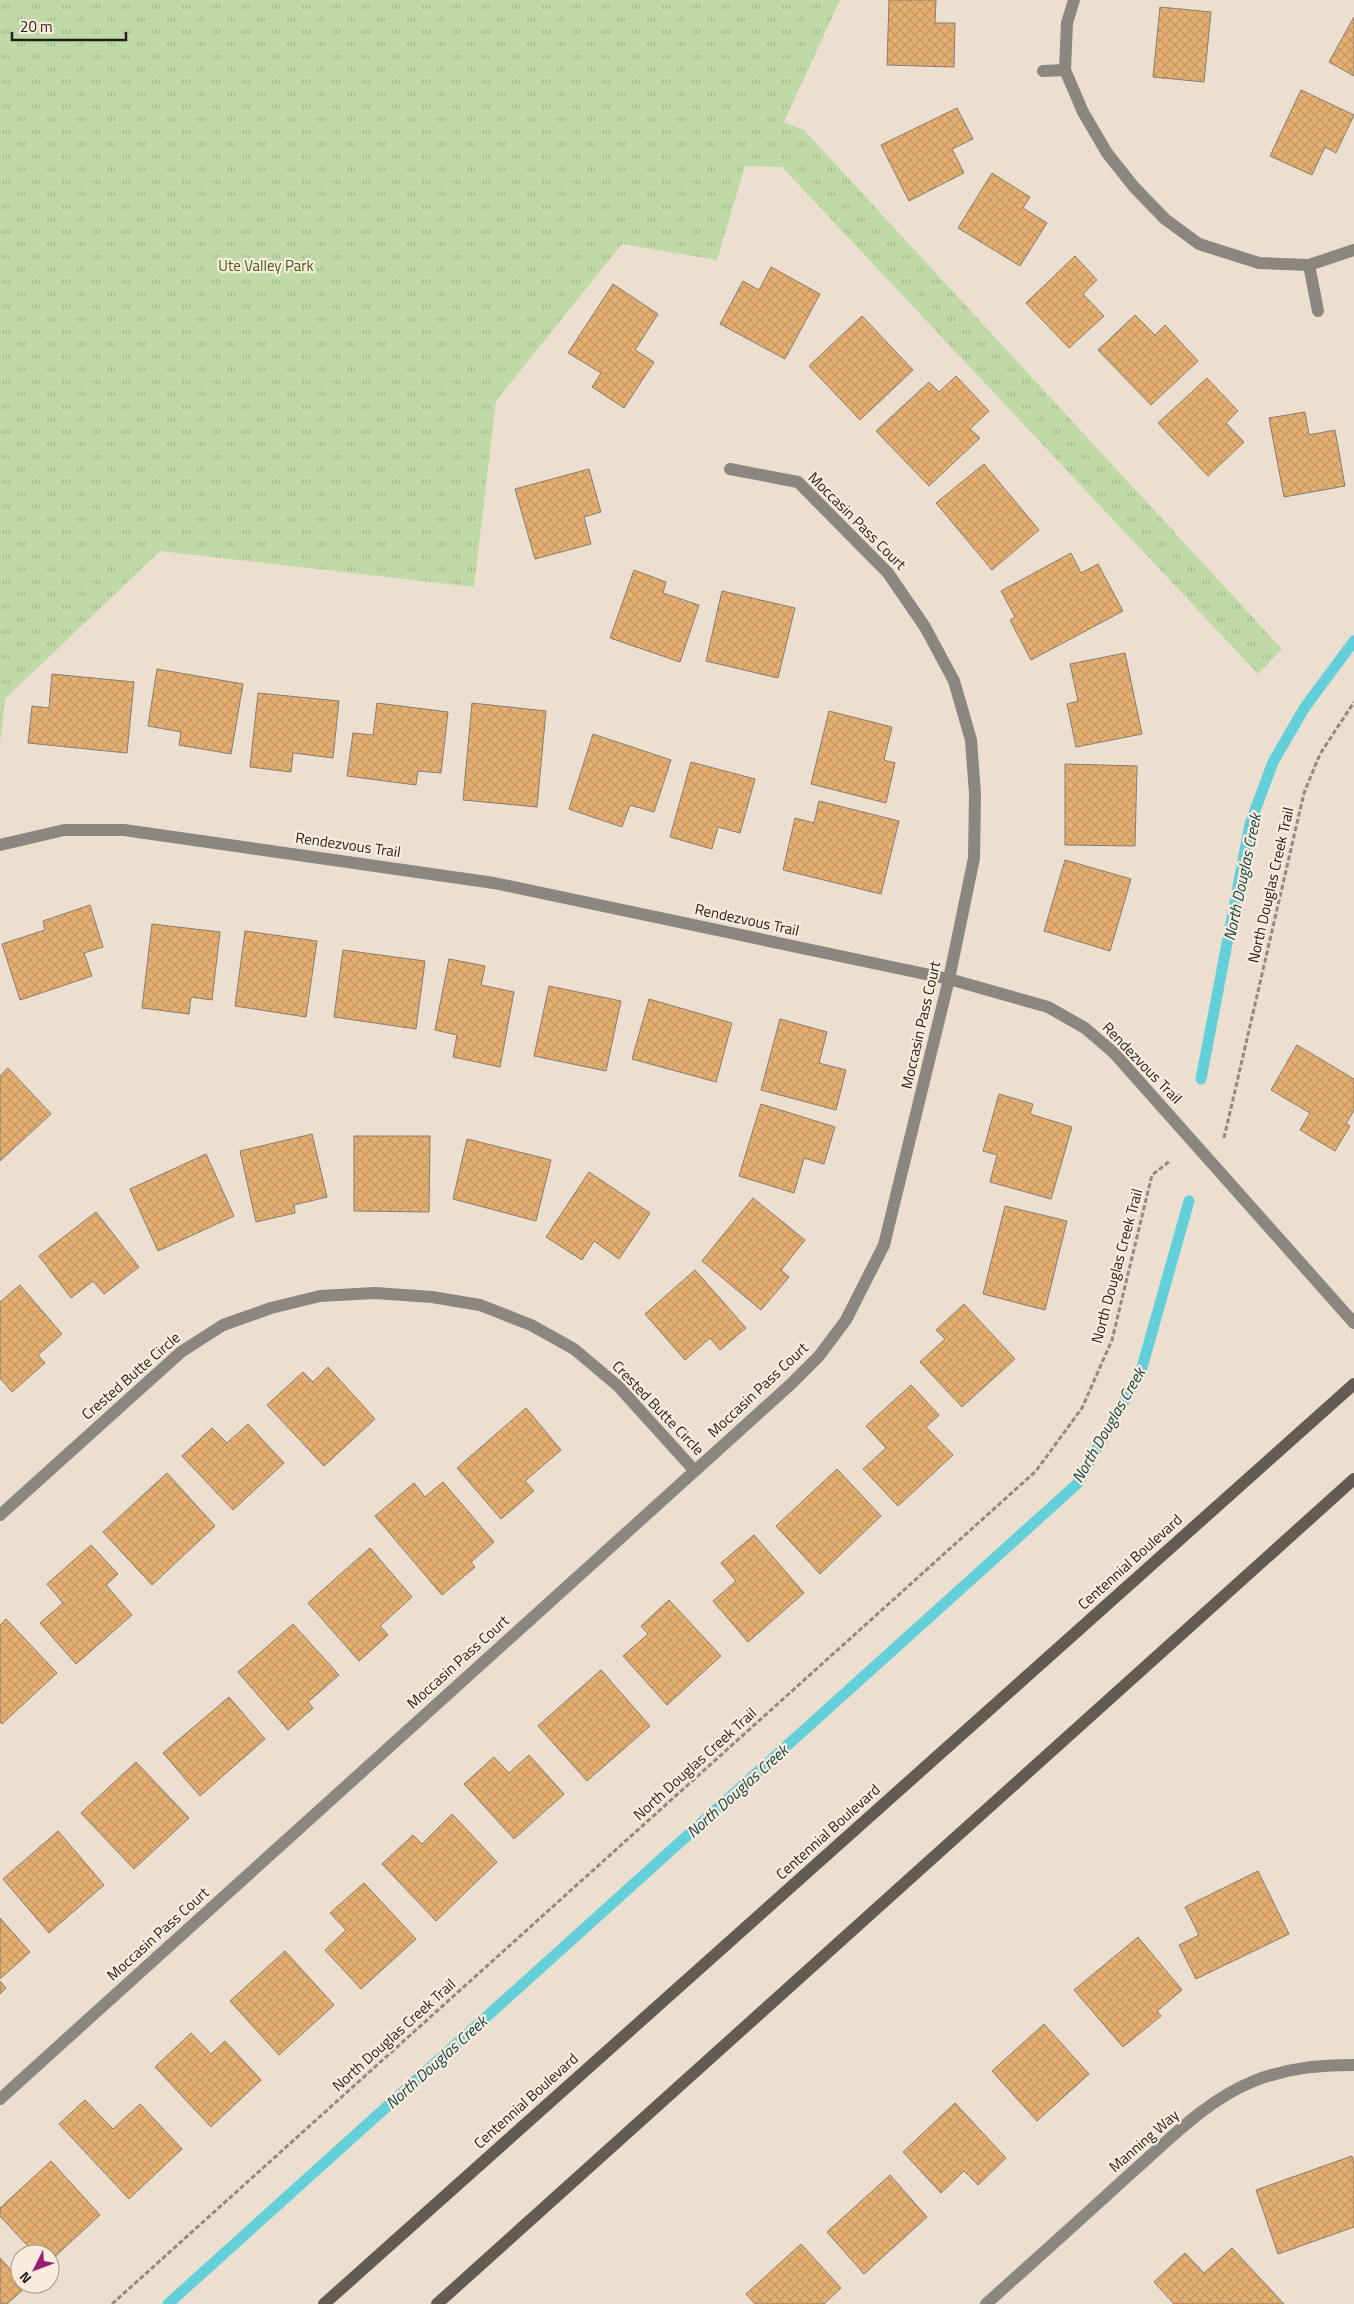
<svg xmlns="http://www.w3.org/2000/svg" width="1354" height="2304" font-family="'Titillium Web',sans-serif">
	<defs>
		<pattern id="park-tufts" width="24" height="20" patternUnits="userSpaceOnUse" patternTransform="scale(1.25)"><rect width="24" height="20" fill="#bfdaa6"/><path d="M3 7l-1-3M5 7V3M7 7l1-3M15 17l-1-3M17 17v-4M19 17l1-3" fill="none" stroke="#a4bb8e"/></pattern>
		<pattern id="building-cross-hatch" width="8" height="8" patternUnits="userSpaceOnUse" patternTransform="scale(1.25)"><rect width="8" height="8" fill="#e5b072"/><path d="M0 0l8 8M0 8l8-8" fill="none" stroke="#c49762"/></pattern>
	</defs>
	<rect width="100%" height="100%" fill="#eddfcf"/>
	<path fill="url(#park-tufts)" d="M0 0H840L784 122 804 130 1282 649 1258 674 782 167 745 166 717 260 622 244 496 401 474 587 160 551 5 699 0 744Z"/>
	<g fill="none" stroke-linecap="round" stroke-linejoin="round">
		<path stroke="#63d0d9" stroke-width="11" d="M1201 1079 1250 824 1273 762 1305 707 1354 641
			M168 2304 1077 1484 1141 1371 1189 1201"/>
	</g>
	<path fill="url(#building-cross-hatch)" stroke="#897c6d" d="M889 0H936L935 23H955L954 67 887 65Z
		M1160 7 1211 12 1204 82 1153 77Z
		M1354 17V76L1329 62Z
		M1301 90 1354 115 1336 153 1325 147 1312 175 1270 156Z
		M957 108 973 139 952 149 964 173 909 201 881 145Z
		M992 173 1030 197 1023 208 1047 223 1020 266 958 228Z
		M1075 256 1097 280 1083 294 1104 316 1069 348 1026 303Z
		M771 267 820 294 785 359 720 324 743 281 759 290Z
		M613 284 658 314 635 350 654 362 624 408 592 387 601 373 568 353Z
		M1135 315 1155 335 1165 325 1198 361 1151 405 1098 350Z
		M862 316 913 370 860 420 809 366Z
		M956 376 989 411 970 429 980 438 929 486 876 431 929 382 939 392Z
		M1207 378 1238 411 1226 423 1244 442 1208 476 1158 423Z
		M1305 412 1309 435 1335 430 1345 486 1284 497 1269 418Z
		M984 464 1039 530 992 570 936 503Z
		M589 469 601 512 584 517 591 544 535 559 515 489Z
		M1071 553 1081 573 1098 564 1123 611 1031 660 1010 620 1015 617 1001 591Z
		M634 570 666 582 663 593 699 605 680 662 610 638Z
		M722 591 795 608 778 678 706 661Z
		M1125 653 1142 734 1076 747 1067 704 1078 701 1070 664Z
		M157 669 243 684 231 754 179 745 181 732 148 726Z
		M52 674 134 682 127 753 28 743 32 706 49 708Z
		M258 693 339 701 333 758 293 753 291 772 250 767Z
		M377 703 448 712 441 773 418 771 416 785 347 776 353 733 373 735Z
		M472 703 546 711 537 807 463 800Z
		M829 711 892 727 884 760 895 763 886 803 811 784Z
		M593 734 671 760 654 812 630 805 622 827 569 809Z
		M691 762 755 779 740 833 718 827 712 849 670 837Z
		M1065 764 1137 766 1135 846 1065 845Z
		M819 801 899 821 881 894 783 870 795 818 814 823Z
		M1065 860 1131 879 1110 951 1044 931Z
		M90 905 103 947 84 953 92 976 20 1000 2 944 45 930 43 921Z
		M152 924 220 932 212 1000 191 997 189 1014 142 1008Z
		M245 931 317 941 306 1017 235 1006Z
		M343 950 425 961 416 1029 334 1017Z
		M449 959 485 966 481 985 514 992 500 1067 453 1057 457 1035 435 1030Z
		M549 986 621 1001 606 1071 534 1056Z
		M649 999 732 1023 716 1082 632 1059Z
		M780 1019 827 1032 819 1063 846 1070 836 1110 761 1090Z
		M1297 1045 1354 1079V1110L1346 1124 1350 1126 1335 1151 1300 1130 1310 1113 1271 1090Z
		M8 1068 51 1114 0 1161V1076Z
		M999 1094 1033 1104 1030 1114 1072 1127 1051 1199 990 1182 997 1155 983 1151Z
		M761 1104 835 1127 824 1164 804 1158 794 1193 739 1176Z
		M312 1134 327 1197 294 1205 295 1213 256 1222 240 1151Z
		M354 1136H430L429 1212 354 1211Z
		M467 1139 551 1160 536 1221 453 1199Z
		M206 1154 234 1216 158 1251 130 1189Z
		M589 1172 650 1213 619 1259 594 1241 582 1260 546 1237Z
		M753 1198 805 1240 781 1270 789 1277 761 1310 702 1261Z
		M1005 1206 1067 1221 1045 1310 983 1294Z
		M96 1212 139 1267 104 1294 93 1281 71 1298 39 1256Z
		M695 1270 746 1328 720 1350 710 1338 685 1360 645 1314Z
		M20 1285 62 1334 38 1355 45 1363 12 1392 0 1378V1302Z
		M964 1304 1015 1359 962 1407 920 1362 945 1339 936 1330Z
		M328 1367 375 1419 324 1466 267 1405 303 1372 313 1382Z
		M911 1385 939 1415 926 1427 953 1455 898 1506 863 1469 886 1448 866 1426Z
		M526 1408 561 1450 525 1481 534 1491 501 1519 457 1468Z
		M248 1424 284 1463 233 1510 182 1456 212 1428 227 1443Z
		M837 1469 881 1516 820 1574 776 1526Z
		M167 1473 215 1526 152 1585 103 1532Z
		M443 1482 494 1542 471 1562 475 1567 442 1595 375 1516 414 1483 425 1497Z
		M754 1535 804 1593 748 1642 713 1601 736 1581 721 1563Z
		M91 1545 118 1574 106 1585 132 1615 76 1664 40 1623 63 1603 47 1584Z
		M370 1548 412 1597 380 1626 388 1635 359 1661 308 1603Z
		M669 1600 721 1656 667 1705 623 1656 648 1634 641 1626Z
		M6 1619 57 1673 2 1724 0 1722V1625Z
		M293 1624 339 1675 308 1702 313 1708 288 1730 238 1672Z
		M601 1670 650 1726 587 1781 538 1726Z
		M229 1697 265 1739 200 1796 163 1753Z
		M529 1755 564 1794 514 1839 464 1784 494 1757 509 1773Z
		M136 1762 189 1818 134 1869 81 1813Z
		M452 1814 497 1862 436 1921 382 1864 413 1835 422 1844Z
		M58 1831 104 1885 49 1933 3 1879Z
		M1258 1871 1289 1934 1196 1979 1179 1945 1199 1935 1185 1907Z
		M364 1883 416 1939 361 1989 325 1950 346 1930 330 1913Z
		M0 1918 30 1952 0 1979Z
		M1138 1937 1182 1990 1157 2011 1161 2016 1123 2047 1074 1990Z
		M285 1951 334 2005 279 2055 230 2001Z
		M0 1981 6 1988 0 1994Z
		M1044 2024 1089 2074 1037 2121 992 2071Z
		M191 2033 211 2054 225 2041 261 2080 211 2127 155 2067Z
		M85 2100 113 2129 140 2104 182 2149 129 2199 59 2124Z
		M955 2103 1006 2158 978 2185 964 2171 941 2193 903 2152Z
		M1352 2156 1354 2163V2227L1278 2254 1256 2190Z
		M51 2161 100 2215 50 2261V2254H35L0 2216V2208Z
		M890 2175 927 2217 864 2274 827 2232Z
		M801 2244 841 2288 824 2304H755L746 2294Z
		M1232 2248 1284 2304H1174L1154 2282 1185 2253 1204 2273Z
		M0 2258 20 2280V2284L26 2287 7 2304H0Z"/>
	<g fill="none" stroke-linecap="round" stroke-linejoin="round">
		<path stroke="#93897d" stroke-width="3" stroke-dasharray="5 2.5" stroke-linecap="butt" d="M1224 1138 1304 793 1320 754 1354 702
			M112 2304 1036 1471 1082 1408 1112 1340 1152 1175 1170 1161"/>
		<path stroke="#8b867f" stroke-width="12" d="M1074 0 1067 23 1065 70 1083 112 1107 153 1134 187 1165 219 1199 244 1259 263 1309 265 1354 250
			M1043 71 1065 70
			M1309 265 1318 311
			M0 845 64 830H124L494 883 949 979 1048 1007 1085 1028 1114 1053 1354 1323
			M0 1515 181 1352 223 1325 271 1308 320 1296 375 1293 432 1297 480 1305 531 1325 574 1349 618 1386 694 1470
			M0 2099 791 1384 819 1356 846 1320 884 1245 949 979 974 858 975 794 971 740 954 681 925 627 888 573 798 482 730 469
			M986 2304C1034 2261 1082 2218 1130 2174 1168 2141 1206 2100 1254 2081 1287 2068 1319 2065 1354 2065"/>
		<path stroke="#635c52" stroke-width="12" d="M324 2304 1354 1384
			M437 2304 1354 1479"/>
	</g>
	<g text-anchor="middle" stroke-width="4.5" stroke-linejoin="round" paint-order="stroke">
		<g font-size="15" fill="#415f18" stroke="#faecdc">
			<text x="266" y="271">Ute Valley Park</text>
		</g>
		<g font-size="15" fill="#221d17" stroke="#faecdc">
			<text transform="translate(857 521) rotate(45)" y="5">Moccasin Pass Court</text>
			<text transform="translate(348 845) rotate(8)" y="5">Rendezvous Trail</text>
			<text transform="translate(1271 885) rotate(-77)" y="5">North Douglas Creek Trail</text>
			<text transform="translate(747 920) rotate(12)" y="5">Rendezvous Trail</text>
			<text transform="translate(921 1025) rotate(-77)" y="5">Moccasin Pass Court</text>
			<text transform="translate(1142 1063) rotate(46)" y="5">Rendezvous Trail</text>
			<text transform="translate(1117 1266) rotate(-75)" y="5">North Douglas Creek Trail</text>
			<text transform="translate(131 1376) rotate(-41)" y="5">Crested Butte Circle</text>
			<text transform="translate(758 1390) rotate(-43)" y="5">Moccasin Pass Court</text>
			<text transform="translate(658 1408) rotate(46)" y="5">Crested Butte Circle</text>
			<text transform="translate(1130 1562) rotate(-42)" y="5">Centennial Boulevard</text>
			<text transform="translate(458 1662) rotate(-42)" y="5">Moccasin Pass Court</text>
			<text transform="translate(695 1764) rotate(-42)" y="5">North Douglas Creek Trail</text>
			<text transform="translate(828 1832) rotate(-42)" y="5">Centennial Boulevard</text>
			<text transform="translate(158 1934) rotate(-42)" y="5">Moccasin Pass Court</text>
			<text transform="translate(394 2035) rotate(-42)" y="5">North Douglas Creek Trail</text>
			<text transform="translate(526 2101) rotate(-42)" y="5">Centennial Boulevard</text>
			<text transform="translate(1144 2141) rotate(-41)" y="5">Manning Way</text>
		</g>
		<g font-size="16" font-style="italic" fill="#124448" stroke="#faecdc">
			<text transform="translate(1242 877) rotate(-78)" y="6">North Douglas Creek</text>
			<text transform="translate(1108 1425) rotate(-60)" y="6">North Douglas Creek</text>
			<text transform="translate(737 1791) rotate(-42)" y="6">North Douglas Creek</text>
			<text transform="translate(436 2062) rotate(-42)" y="6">North Douglas Creek</text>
		</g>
	</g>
	<g transform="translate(35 2269) rotate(228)"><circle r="24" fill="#faecdc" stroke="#a4998d"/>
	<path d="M0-4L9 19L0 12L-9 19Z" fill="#991c74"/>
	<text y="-8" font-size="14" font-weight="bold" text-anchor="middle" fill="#221d17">N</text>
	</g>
	<path d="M12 32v8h114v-8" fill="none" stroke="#221d17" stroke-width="2.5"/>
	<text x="20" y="32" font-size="15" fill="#221d17" stroke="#faecdc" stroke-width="4" paint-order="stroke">20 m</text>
</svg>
